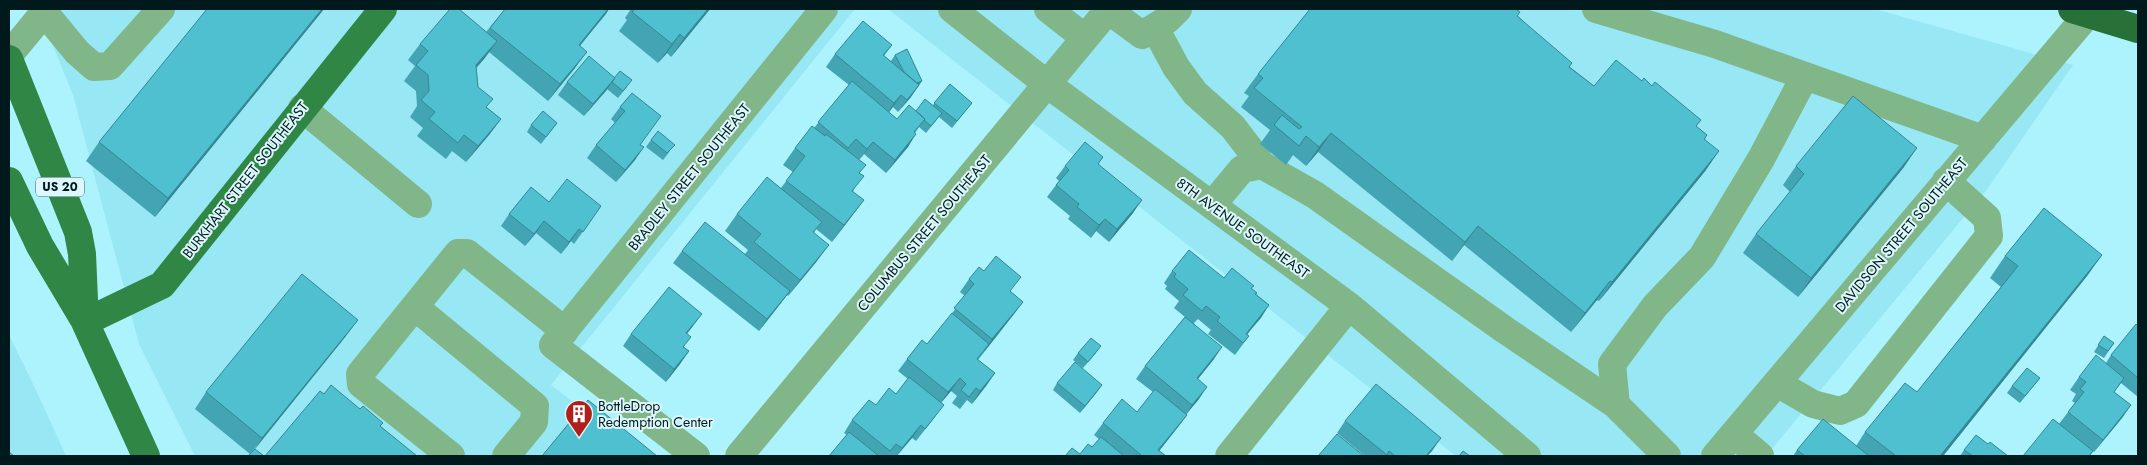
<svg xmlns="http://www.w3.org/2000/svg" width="2147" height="465" font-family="Jost,sans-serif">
	<rect width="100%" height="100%" fill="#acf3fe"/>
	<path fill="#97e7f4" d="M38 9H855L551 385 643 456H195L139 344 73 95Z
		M888 9H1875L2073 65 1988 188 1766 456H1456Z
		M9 335 35 388 66 456H9Z"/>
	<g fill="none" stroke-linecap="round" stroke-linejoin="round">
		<path stroke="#81b689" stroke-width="28" d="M952 9 1047 84 1349 306 1527 456
			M1048 9 1085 38
			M1596 9 1715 44 1983 139
			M1108 10 1142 35 1168 19 1178 9
			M44 12 77 52 94 67 110 66 161 9
			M1155 28 1176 67 1195 93 1233 127 1262 165
			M9 55 47 9
			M302 108 418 204
			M1212 205 1242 169 1262 165 1315 195 1505 330 1616 405
			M415 307 535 406 534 422 506 456
			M1777 383 1813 404 1840 411 1856 404 1989 236 1987 218 1946 181
			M1734 434 1760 456
			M451 456 361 384 360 374 458 253H467L565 331
			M696 456 553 345 824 9
			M739 456 1109 9
			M1229 456 1349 306
			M1667 456 1616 405 1612 364 1655 306 1702 257 1761 159 1805 76
			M1715 456 2088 14"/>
		<path stroke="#308745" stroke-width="28" d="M9 59 78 232 82 254 85 322 146 456
			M9 181 40 246 83 318
			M85 322 162 285 383 9"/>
		<path stroke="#277139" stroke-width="28" d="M2072 9 2138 29"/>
	</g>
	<path fill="#43a5b3" d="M324 9 155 217 86 161 99 142Z
		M505 9H609L580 46 575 68 548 101 489 52 476 68 478 87 487 108 501 119 489 135 466 162 452 151 446 159 417 136 423 128 410 117 417 106 416 91 404 81 415 66 408 60 420 44 486 32Z
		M631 9H710L671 57 667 53 658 63 619 31 627 20 625 18Z
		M1518 16 1570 67 1594 86 1642 81 1652 86 1701 120 1696 126 1707 135 1705 139 1706 170 1599 301 1597 300 1571 332 1464 245 1452 261 1318 152 1306 166 1293 155 1286 165 1260 144 1270 130 1241 107 1249 96 1244 93 1258 74Z
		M892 45 884 56 891 61 895 55 907 49 911 97 898 112 893 107 889 112 897 119 916 111 933 105 950 84 972 103 952 128 939 117 926 133 919 127 915 133 908 147 886 173 864 154 859 160 860 173 853 192 864 200 832 242 816 229 814 233 817 261 788 296 787 295 759 331 673 263 682 251 745 254 748 250 725 231 737 214 781 188 793 172 783 165 795 148 814 128 849 85 826 67 835 54Z
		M614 78 627 87 618 98 607 89 584 116 558 95 567 82Z
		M632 93 641 145 635 160 616 182 587 158 596 145 615 123 611 119 620 107Z
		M557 123 541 144 527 132 531 125Z
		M651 140 670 151 663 160 646 147Z
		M1103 157 1098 164 1133 213 1109 242 1096 231 1091 238 1068 219 1070 216 1047 197 1059 181 1056 178 1065 166Z
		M1796 166 1904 167 1798 297 1743 253 1756 234 1790 192 1783 185Z
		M549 202 601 206 574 244 571 241 561 254 536 233 525 246 501 226 509 214Z
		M2102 255 2087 276 1943 456H1793L1797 450 1856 446 1865 432 1917 392 2001 287 1990 278 2005 256Z
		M1172 271 1224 278 1252 289 1256 294 1269 305 1247 335 1249 336 1235 355 1208 334 1211 330 1198 319 1194 323 1214 359 1198 379 1199 399 1186 414 1187 415 1178 427 1159 451 1166 456H1065L1080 454 1092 447 1099 439 1094 435 1103 423 1137 412 1153 392 1136 379 1145 366 1185 317 1174 308 1179 301 1165 289 1167 286 1164 283Z
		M969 279 1011 292 1023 302 1014 314 978 360 995 373 986 386 972 404 967 400 960 409 952 403 957 396 951 391 941 403 935 417 916 441 912 438 897 456H829L847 435 844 433 852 420 876 405 896 394 908 379 898 371 907 359 927 344 947 320 965 296 960 292Z
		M693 326 687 334 684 347 689 351 680 364 666 382 623 346 631 334Z
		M2138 326V397L2121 383 2114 392 2131 405 2122 418 2094 452 2087 446 2093 451 2090 456H2023L2059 424 2075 403 2072 401 2076 394 2070 390 2079 377 2106 363 2111 355Z
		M346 336 250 454 195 409 206 392Z
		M2104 336 2114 343 2104 358 2094 352Z
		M1078 353H1096L1083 368 1073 360Z
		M2040 378 2020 403 2007 393 2012 386Z
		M1057 383 1097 392 1080 413 1053 390Z
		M1345 421 1432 451 1427 456H1365L1337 433Z
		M1988 444 2008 456H1960L1964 450Z"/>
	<path fill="#378692" d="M322 9H324L155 217 168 198Z
		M608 9H609L606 14 567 61 579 45Z
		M708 9H710L671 57 684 38Z
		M680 34 667 53 658 63 672 44Z
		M497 41 485 58 464 82 476 65Z
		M587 52 575 68 548 101 560 84Z
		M615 78 606 91 584 116 593 104Z
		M922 81 911 97 898 112 907 100 911 86Z
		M901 95 893 107 886 116 894 103Z
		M501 119 489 135 466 162 478 146Z
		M1331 133 1318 152 1306 166 1319 147Z
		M916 134 908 147 886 173 895 160Z
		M873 142 864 154 859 161 867 149Z
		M644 147 635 160 616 182 625 170Z
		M1917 148 1904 167 1798 297 1811 278Z
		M1719 151 1706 170 1599 301 1612 282Z
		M864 200 852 216 832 242 844 225Z
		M1142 200 1133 213 1109 242 1117 229Z
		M1105 219 1096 231 1091 238 1099 225Z
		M544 221 536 233 525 246 534 234Z
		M1478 226 1464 245 1452 261 1465 242Z
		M579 229 571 241 561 254 569 242Z
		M829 245 817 261 788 296 800 280Z
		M2102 255 2087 276 1943 456H1940Z
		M1610 281 1597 300 1571 332 1585 313Z
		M790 291 781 303 759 331 767 319Z
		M1023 302 1014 314 984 352 992 339Z
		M1269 305 1261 318 1241 341 1246 334Z
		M702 314 693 326 677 345 686 333Z
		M358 320 346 336 251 454 262 438Z
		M1222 347 1214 359 1188 391 1197 378Z
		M689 351 680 364 666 382 674 369Z
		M995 373 986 386 972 404 980 391Z
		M960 378 951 391 939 405 948 392Z
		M1102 385 1097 392 1080 413 1085 406Z
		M1207 387 1199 399 1184 417 1192 405Z
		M2131 405 2122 418 2094 452 2103 440Z
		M1187 415 1178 427 1155 456 1158 450Z
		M921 425 912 438 896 456 902 448Z
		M1441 438 1432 451 1427 456H1426Z"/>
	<path fill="#4ec0d0" stroke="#378692" d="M207 9H322L168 198 99 142Z
		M450 9H459L497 41 476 65 478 87 493 99 486 107 501 119 478 146 464 135 458 143 429 119 435 112 421 100 429 91 428 75 416 65 428 51 420 44Z
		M505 9H608L579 45 587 52 560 84 490 28Z
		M635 9H708L684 38 680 34 672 44 632 12Z
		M1310 9H1516L1520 12 1517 16 1572 63 1569 67 1594 86 1616 60 1642 81 1644 78 1652 86 1655 82 1701 120 1696 126 1707 135 1704 139 1719 151 1612 282 1610 281 1585 313 1478 226 1465 242 1331 133 1319 147 1306 136 1299 146 1274 125 1282 115 1299 129 1302 127 1254 88 1263 78 1258 74Z
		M863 21 892 45 883 55 919 85 907 100 901 95 894 103 835 54Z
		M907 49 922 81 917 83 904 72 895 55Z
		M589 56 615 78 593 104 567 82Z
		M620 71 632 80 623 91 612 82 615 78H614Z
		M852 81 897 119 909 105 925 119 914 132 916 134 895 160 873 142 867 149 856 139 848 148 818 122Z
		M950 84 972 103 957 121 934 103Z
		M632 93 661 116 640 145 644 147 625 170 596 145 625 111 620 107Z
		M1853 96 1917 148 1811 278 1756 234 1804 174 1796 166Z
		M925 99 942 113 931 126 924 120 925 119 916 111Z
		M543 111 557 123 546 137 531 125Z
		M812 126 825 136 826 134 866 165 859 173 864 176 852 191 864 200 844 225 786 181 805 156 795 148Z
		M658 131 675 145 667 153 651 140Z
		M1085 142 1103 157 1098 164 1142 200 1117 229 1105 219 1099 225 1077 207 1079 204 1056 185 1069 170 1065 166Z
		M767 177 822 222 813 232 829 245 800 280 754 242 761 234 737 214Z
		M567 179 601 206 583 232 579 229 569 242 544 221 534 234 509 214 531 187 549 202Z
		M2044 208 2102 255 1940 456H1896L1865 432 1905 383 1917 392 2018 266 2005 256Z
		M705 222 790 291 767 319 682 251Z
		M1189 250 1224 278 1232 268 1254 286 1251 288 1257 293 1255 294 1269 305 1246 334 1249 336 1243 343 1217 321 1220 317 1206 306 1202 311 1183 295 1188 289 1174 277 1176 274 1172 271Z
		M996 256 1021 277 1010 291 1023 302 992 339 954 308 974 284 969 279 979 267 984 271Z
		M302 274 358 320 262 438 206 392Z
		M669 287 702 314 686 333 691 337 683 347 689 351 674 369 631 334Z
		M952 313 989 344 977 359 995 373 980 391 976 388 969 397 961 390 966 384 960 378 948 392 907 359 922 340 927 344Z
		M1185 317 1222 347 1197 378 1207 387 1192 405 1145 366Z
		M2136 324 2138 326V378L2111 355Z
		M2104 336 2114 343 2108 351 2098 345Z
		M1091 338 1101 346 1088 362 1078 353Z
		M2096 355 2124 378 2114 392 2131 405 2103 440 2068 412 2084 392 2080 389 2086 382 2079 377Z
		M1075 362 1102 385 1085 406 1057 383Z
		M2027 368 2040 378 2025 396 2012 386Z
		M909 377 944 405 925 429 921 425 902 448 896 444 890 451 852 420 869 400 876 405 889 388 896 394Z
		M1376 384 1441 438 1426 456H1395L1389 451 1387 455 1345 421Z
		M331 385 360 409 363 406 383 423 380 426 417 456H265L320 391 324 394Z
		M1155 389 1187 415 1158 450 1166 456H1140L1141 455 1103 423 1122 399 1137 412Z
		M588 400 657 456H542Z
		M1823 419 1869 456H1805L1797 450Z
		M2053 419 2093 451 2089 456H2023Z
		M849 432 879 456H829Z
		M1337 434 1364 456H1318Z
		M1976 435 1988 444 1990 442 2008 456H1973L1964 450Z
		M1101 437 1124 456H1065L1072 448 1080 454 1088 444 1092 447Z
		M255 449 264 456H248Z
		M1463 451 1470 456H1459Z
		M9 452 14 456H9Z"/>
	<defs>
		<symbol id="building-pin" viewBox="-11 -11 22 30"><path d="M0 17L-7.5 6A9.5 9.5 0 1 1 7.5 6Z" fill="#b0201a" stroke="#ddf8fc"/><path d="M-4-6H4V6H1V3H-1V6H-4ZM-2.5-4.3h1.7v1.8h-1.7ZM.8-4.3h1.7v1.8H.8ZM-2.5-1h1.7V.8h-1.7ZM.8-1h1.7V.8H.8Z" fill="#fff"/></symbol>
	</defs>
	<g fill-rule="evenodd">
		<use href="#building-pin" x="563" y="398" width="32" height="43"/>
	</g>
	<g text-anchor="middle" stroke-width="4" stroke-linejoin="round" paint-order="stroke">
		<rect fill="#ddf8fc" stroke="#425c60" stroke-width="1" x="36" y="177.5" width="48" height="19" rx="4"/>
		<g font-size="12" font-weight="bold" fill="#00191d">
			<text x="60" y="191">US 20</text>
		</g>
		<g font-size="14" fill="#00191d" stroke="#ddf8fc">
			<text transform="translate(689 177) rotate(-51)" y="5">BRADLEY STREET SOUTHEAST</text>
			<text transform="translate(245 180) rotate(-52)" y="5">BURKHART STREET SOUTHEAST</text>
			<text transform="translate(1243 228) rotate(36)" y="5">8TH AVENUE SOUTHEAST</text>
			<text transform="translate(924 233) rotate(-50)" y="5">COLUMBUS STREET SOUTHEAST</text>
			<text transform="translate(1901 235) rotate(-50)" y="5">DAVIDSON STREET SOUTHEAST</text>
		</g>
		<g font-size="14" fill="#00191d" stroke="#ddf8fc" text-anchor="start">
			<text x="598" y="411">BottleDrop<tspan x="598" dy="16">Redemption Center</tspan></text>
		</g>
	</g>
	<rect width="2147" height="465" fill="none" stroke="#00191d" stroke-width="20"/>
</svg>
